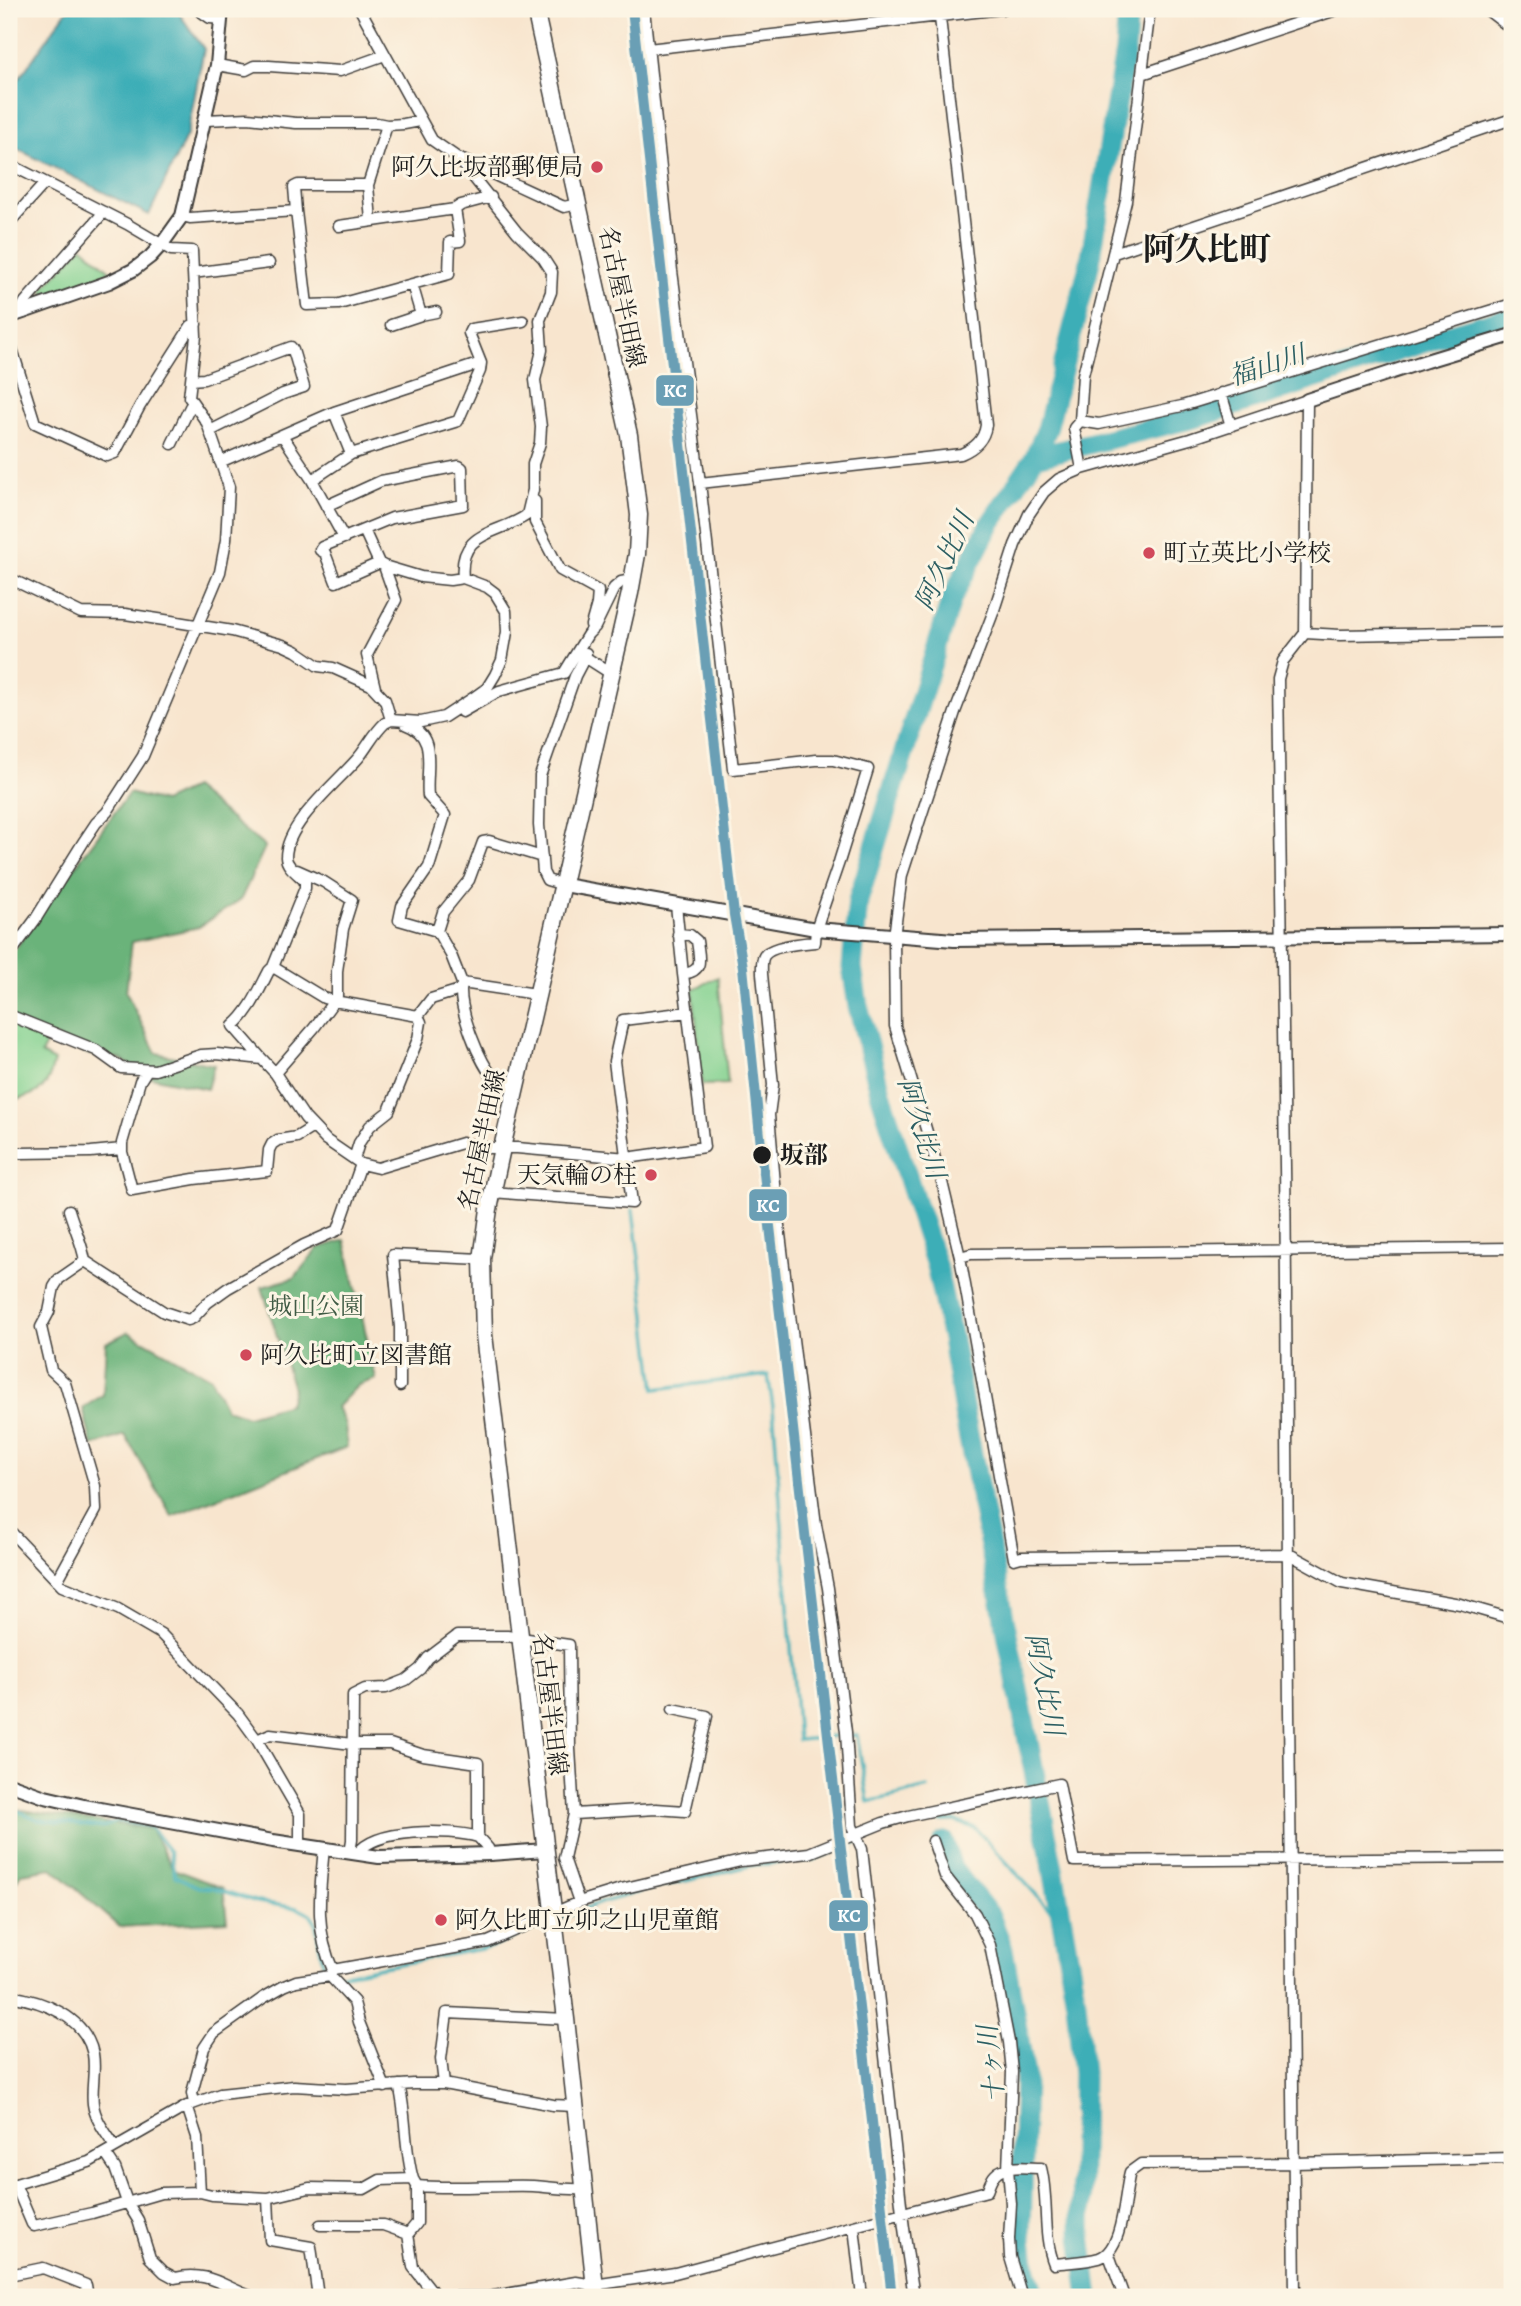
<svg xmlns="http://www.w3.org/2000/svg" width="1521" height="2306" font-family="Alegreya,'Noto Serif JP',serif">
	<rect width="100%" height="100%" fill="#fcf5e5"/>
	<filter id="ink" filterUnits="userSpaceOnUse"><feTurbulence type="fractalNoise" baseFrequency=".0143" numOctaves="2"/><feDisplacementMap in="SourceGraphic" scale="14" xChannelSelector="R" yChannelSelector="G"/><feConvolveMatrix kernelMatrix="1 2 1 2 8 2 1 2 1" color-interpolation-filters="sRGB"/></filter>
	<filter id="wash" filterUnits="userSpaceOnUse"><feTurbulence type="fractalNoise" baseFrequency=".00686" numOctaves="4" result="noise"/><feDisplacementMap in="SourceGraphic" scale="28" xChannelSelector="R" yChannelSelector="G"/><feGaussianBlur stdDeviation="1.57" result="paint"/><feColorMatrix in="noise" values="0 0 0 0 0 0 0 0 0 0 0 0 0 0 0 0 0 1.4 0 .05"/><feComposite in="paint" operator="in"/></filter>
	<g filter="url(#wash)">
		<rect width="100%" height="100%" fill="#f8e5ce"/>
		<path fill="#83d190" stroke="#507656" stroke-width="2" d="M82 246 111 272 46 296 42 290Z
			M718 977 728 1084 702 1085 693 989Z
			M9 1019 50 1036 41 1054 54 1061C47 1094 38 1092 9 1102Z"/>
		<path fill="#6ab37a" stroke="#43684b" stroke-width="2" d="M193 788 265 847 241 899 199 927 132 942 126 992 156 1053 214 1065 207 1089 151 1077 120 1059 88 1054 68 1043 9 1019V957L129 793 163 802Z
			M345 1240 376 1379 358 1385 337 1407 345 1424 347 1447 172 1516 125 1435 92 1446 83 1408 103 1395 106 1343 128 1332 211 1378 226 1409 247 1416 289 1404 293 1389 262 1287 294 1278 318 1248Z
			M9 1806 15 1809 151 1829 173 1869 223 1888 227 1921 120 1927 52 1868 22 1873 9 1891Z"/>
		<path fill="#3daeb7" stroke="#2c656a" stroke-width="2" d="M68 9H176L204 49 187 135 149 215 9 145V93Z"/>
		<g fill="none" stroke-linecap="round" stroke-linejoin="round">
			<path stroke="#3daeb7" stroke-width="3.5" d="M633 1210 655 1389 768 1375 773 1407 798 1740 857 1735 868 1802 928 1788
				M9 1807 39 1820 99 1827 106 1826 117 1821 150 1826 170 1852 175 1876 199 1887 214 1888 258 1902 297 1908 311 1915 315 1921 323 1964 327 1970 338 1975 492 1947 551 1921
				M558 1919 600 1903 642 1891 754 1865 812 1860 893 1828 917 1821H955L975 1828 1052 1912 1061 1915"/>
			<path stroke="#3daeb7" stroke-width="21" d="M1035 457 1202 416 1434 339 1512 316
				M944 1842 952 1868 990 1916 1003 1949 1025 2075 1021 2233 1025 2262 1034 2297
				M1089 2297 1081 2237 1083 2073 1076 2002 1053 1869 965 1418 952 1339 936 1265 881 1096 858 1006 852 967 858 901 952 598 990 524 1035 457 1047 429 1090 262 1125 51 1128 9"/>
		</g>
	</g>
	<g filter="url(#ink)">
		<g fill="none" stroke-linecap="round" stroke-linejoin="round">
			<defs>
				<path id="minor" d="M197 9 210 18 222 19
					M360 9 432 140 458 158 564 207 578 204
					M644 9 672 271 700 483 733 769 816 760H833L868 769 839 862 816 929 815 942C803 943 770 946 764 956 761 961 762 968 762 974L773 1085 769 1115 778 1218 816 1525 828 1588 846 1732 852 1826 862 1849 898 2173C901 2215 908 2256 914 2297
					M1486 9 1512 29
					M648 49 1002 9
					M217 65 246 70 254 66H269L340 71 385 55
					M1142 74 1339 9
					M206 120 248 118 296 123H377L387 125 404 124 420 121
					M458 158 517 232 543 258 552 272 551 292 540 320 542 350 535 380 541 427 540 443 533 464V490L527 515C498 535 458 530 463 578
					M9 164 127 224 171 250 192 251 196 336 189 397 207 423 229 487 226 540 220 572 143 756 107 812 96 823 84 841 35 920 9 955
					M368 185 371 221
					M455 209 461 205 491 197
					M296 211 307 305 339 304 449 274 450 242 460 241 455 209 339 226
					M182 216 190 218 296 211 294 187 298 185H368L387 125
					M9 223 45 183
					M1114 253 1512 119
					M193 273 269 263
					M412 284 421 315 436 312
					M23 313 22 308 25 302 104 212
					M391 325 421 315
					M9 339 35 423 107 456 115 453 140 406 191 326 196 324
					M191 380 204 379 291 347 293 350 304 387 283 394 210 431
					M1221 393 1231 426
					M334 412 481 363
					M1080 421 1083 375 1126 201 1150 9
					M282 435 312 480 344 538
					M172 444 190 407 193 405
					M351 454 458 421 480 371 481 363 469 333 471 329 523 321
					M220 462 334 412 351 454 312 480
					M1082 469 1074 428 1080 421 1099 424 1182 406 1512 304
					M700 483 961 454C975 448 984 440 986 425L939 9
					M535 501V522L560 570 598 591 597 604 591 625
					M326 506 381 481 459 466 462 468 463 505 392 518 322 547 320 550 325 553 336 582 379 563
					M364 530 379 563 384 566 396 600 367 655 375 688
					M9 578 81 613 125 614 171 621 232 631 283 645 296 651 318 666 333 668 371 685 385 700 391 720
					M1305 633 1340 635 1512 632
					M586 653 585 657 610 673
					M462 712 499 691 564 673 588 634 595 627 614 588 621 582 632 580
					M405 724C439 736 425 768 428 796L445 815 429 867 402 906 399 920 437 931
					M297 870 324 882 352 900 343 929 337 971V996L334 1001 418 1016 431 999 460 990
					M564 885 547 880 543 872 539 825 540 776 575 676 585 657
					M678 934 690 935 697 941C699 958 705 971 683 974
					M462 984C456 1004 480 1066 496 1080 501 1084 510 1084 517 1085
					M536 994 462 983 451 955 437 931 443 912 469 880 483 842 489 841 542 857
					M9 1015 96 1050 121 1068 155 1070 201 1055 217 1054 262 1059 275 1073 305 1118 326 1140 361 1164 378 1168 462 1143 488 1148H517L627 1158 704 1147 683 974 676 905
					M262 1059 233 1026C250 1012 259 990 269 971L273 967
					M147 1070 140 1081 122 1143V1152L132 1190 194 1179 267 1171 269 1150 272 1144 278 1140 297 1137 313 1127
					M275 1073 314 1028 334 1001 324 998 273 967 305 888V881C298 874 286 866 286 857 286 823 338 782 359 757 368 746 374 733 385 723L391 720 421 722 444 717 473 698 487 688 495 675 502 660 507 632 506 611 495 593 487 587 463 578 450 580 421 577 384 566
					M20 1153 91 1152 122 1149
					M354 1159 359 1143 370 1126 389 1111 418 1039 421 1022 418 1016
					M492 1192 632 1203 614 1061 623 1020 688 1012
					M69 1210C74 1227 82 1243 85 1261
					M960 1257 971 1254 1512 1248
					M400 1386V1327L393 1255 482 1259
					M9 1530 62 1586 118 1609 161 1634 238 1714 257 1740 300 1814V1844
					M57 1581 96 1510 95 1486 65 1383 51 1370 41 1327 49 1312 54 1287 59 1279 85 1261 164 1312 188 1320 193 1318 207 1303 228 1288 304 1245 338 1230 361 1164
					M257 1740 270 1734 352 1744H390L423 1755 478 1763V1837L488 1848 490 1854
					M574 1814 656 1809 685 1811 707 1716 673 1709
					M933 1841 945 1876 975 1914 990 1945 1009 2042 1012 2072 1008 2169 1011 2204 1009 2239 1010 2257 1022 2297
					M324 1848C320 1891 314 1929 333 1970
					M350 1852 352 1840 353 1695 365 1689 386 1688 406 1680 420 1669 428 1658 457 1636H507L569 1645 570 1749 574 1814 564 1858 579 1902
					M358 1853C375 1828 450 1829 478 1837
					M330 1976 333 1970 488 1942 579 1902 621 1889 741 1861 809 1853 883 1823 908 1816 1059 1784 1074 1861 1512 1858
					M9 1996C43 2001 85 2016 93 2054 96 2071 91 2087 93 2104 95 2120 107 2134 115 2147
					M444 2084 441 2059 447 2013 566 2019
					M194 2103 192 2093 204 2048 214 2033 263 1998 284 1986 296 1981 330 1976 354 2002 359 2022 385 2087
					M187 2106 197 2137 200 2192 212 2195 268 2198 309 2188 364 2189 380 2180 413 2179C404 2148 407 2116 399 2085
					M105 2153 115 2168 127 2202 138 2220 150 2258 164 2272 175 2278C209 2270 223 2287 253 2297
					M413 2179 417 2186C456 2189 494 2185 533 2186 550 2187 566 2190 583 2189
					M15 2184 32 2224 34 2226 92 2213 161 2193 200 2192
					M9 2186 89 2162 187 2106 220 2094 294 2086 346 2089 414 2084H444L553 2105 574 2106
					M268 2198 270 2240 311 2247 318 2297
					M320 2225H383L408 2234 413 2267 432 2291 434 2297
					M854 2227 862 2297
					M408 2234 417 2223V2186
					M1108 2252 1124 2297
					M9 2275 43 2268 86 2285 88 2297
					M452 2297H488L576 2282 594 2285 675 2273 987 2191C989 2186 991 2179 995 2175 1004 2164 1028 2168 1041 2168 1049 2199 1042 2234 1054 2264 1068 2262 1085 2262 1099 2258 1124 2250 1124 2193 1130 2172L1141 2164 1294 2163 1512 2158
					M1295 2297C1294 2102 1291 1907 1289 1712 1288 1368 1284 1023 1278 679L1283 661 1305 633 1307 400 1190 439 1082 469 1059 479 1044 492 1029 514 1015 545 993 613 955 712 902 875 894 937 895 1026 942 1182 960 1257 1014 1559 1021 1557 1289 1554 1342 1583 1460 1604 1512 1619"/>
				<path id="tertiary" d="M9 317 109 282 133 270 150 257 162 244 182 216 217 65 222 9
					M1307 400 1426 361 1512 335
					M564 885 816 929 954 940 1512 934
					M9 1784 45 1797 84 1806 273 1841 379 1857 490 1854 545 1850"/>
				<path id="primary" d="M535 9 629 435 639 515 637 554 630 593 502 1148 489 1209 482 1259 484 1335 566 2019 596 2297"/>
			</defs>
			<use href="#minor" stroke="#3d3a37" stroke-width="13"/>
			<use href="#tertiary" stroke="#3d3a37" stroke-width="16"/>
			<use href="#primary" stroke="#3d3a37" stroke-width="19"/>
			<use href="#minor" stroke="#fff" stroke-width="10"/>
			<use href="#tertiary" stroke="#fff" stroke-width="12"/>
			<use href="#primary" stroke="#fff" stroke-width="16"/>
			<defs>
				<path id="rail-1" d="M632 9 734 915 743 967 762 1156 892 2297"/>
			</defs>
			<use href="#rail-1" stroke="#fcf5e5" stroke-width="16"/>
			<use href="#rail-1" stroke="#6b9fb5" stroke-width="10"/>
		</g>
	</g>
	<g fill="#d1495b" stroke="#fcf5e5" stroke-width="2.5">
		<circle cx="597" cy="167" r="7"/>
		<circle cx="1149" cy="553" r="7"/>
		<circle cx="651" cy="1175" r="7"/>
		<circle cx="246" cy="1355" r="7"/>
		<circle cx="441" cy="1920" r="7"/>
	</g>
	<circle fill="#1c1c1c" stroke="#fcf5e5" stroke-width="2.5" cx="762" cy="1155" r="10"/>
	<g text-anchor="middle" stroke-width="6" stroke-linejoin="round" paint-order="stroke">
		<g font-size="24" fill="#1c1c1c" stroke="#fcf5e5" text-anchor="start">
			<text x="583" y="175" text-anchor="end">阿久比坂部郵便局</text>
			<text x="1163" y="561">町立英比小学校</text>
			<text x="637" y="1183" text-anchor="end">天気輪の柱</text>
			<text x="260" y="1363">阿久比町立図書館</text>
			<text x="455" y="1928">阿久比町立卯之山児童館</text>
		</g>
		<g font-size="24" fill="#1c1c1c" stroke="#fcf5e5">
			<text transform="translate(622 297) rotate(78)" y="8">名古屋半田線</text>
			<text transform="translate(482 1140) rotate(-78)" y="8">名古屋半田線</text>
			<text transform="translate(550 1704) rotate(83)" y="8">名古屋半田線</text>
		</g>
		<g font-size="24" font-weight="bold" fill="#1c1c1c" stroke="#fcf5e5" text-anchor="start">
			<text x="780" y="1163">坂部</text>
		</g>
		<g font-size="24" fill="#405b45" stroke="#fcf5e5">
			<text x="316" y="1314">城山公園</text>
		</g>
		<g font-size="26" font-style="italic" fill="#2b5e62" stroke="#fcf5e5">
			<text transform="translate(1267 365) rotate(-18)" y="9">福山川</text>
			<text transform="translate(944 561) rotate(-65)" y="9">阿久比川</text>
			<text transform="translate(922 1128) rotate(73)" y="9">阿久比川</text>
			<text transform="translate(1045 1684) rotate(79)" y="9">阿久比川</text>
			<text transform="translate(991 2064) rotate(-96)" y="9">十ヶ川</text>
		</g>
		<g font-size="32" font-weight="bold" fill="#1c1c1c" stroke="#fcf5e5">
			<text x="1207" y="260">阿久比町</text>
		</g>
	</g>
	<g stroke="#fcf5e5" stroke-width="2.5">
		<rect x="655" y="374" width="40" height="33" rx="7" fill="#6b9fb5"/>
		<rect x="748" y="1188" width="40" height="34" rx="7" fill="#6b9fb5"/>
		<rect x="828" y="1899" width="41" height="33" rx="7" fill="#6b9fb5"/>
	</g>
	<g font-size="19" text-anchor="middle" font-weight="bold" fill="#fff">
		<text x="675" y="397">KC</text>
		<text x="768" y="1212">KC</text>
		<text x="849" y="1922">KC</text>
	</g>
	<rect width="1521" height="2306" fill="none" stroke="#fcf5e5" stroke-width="35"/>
</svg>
